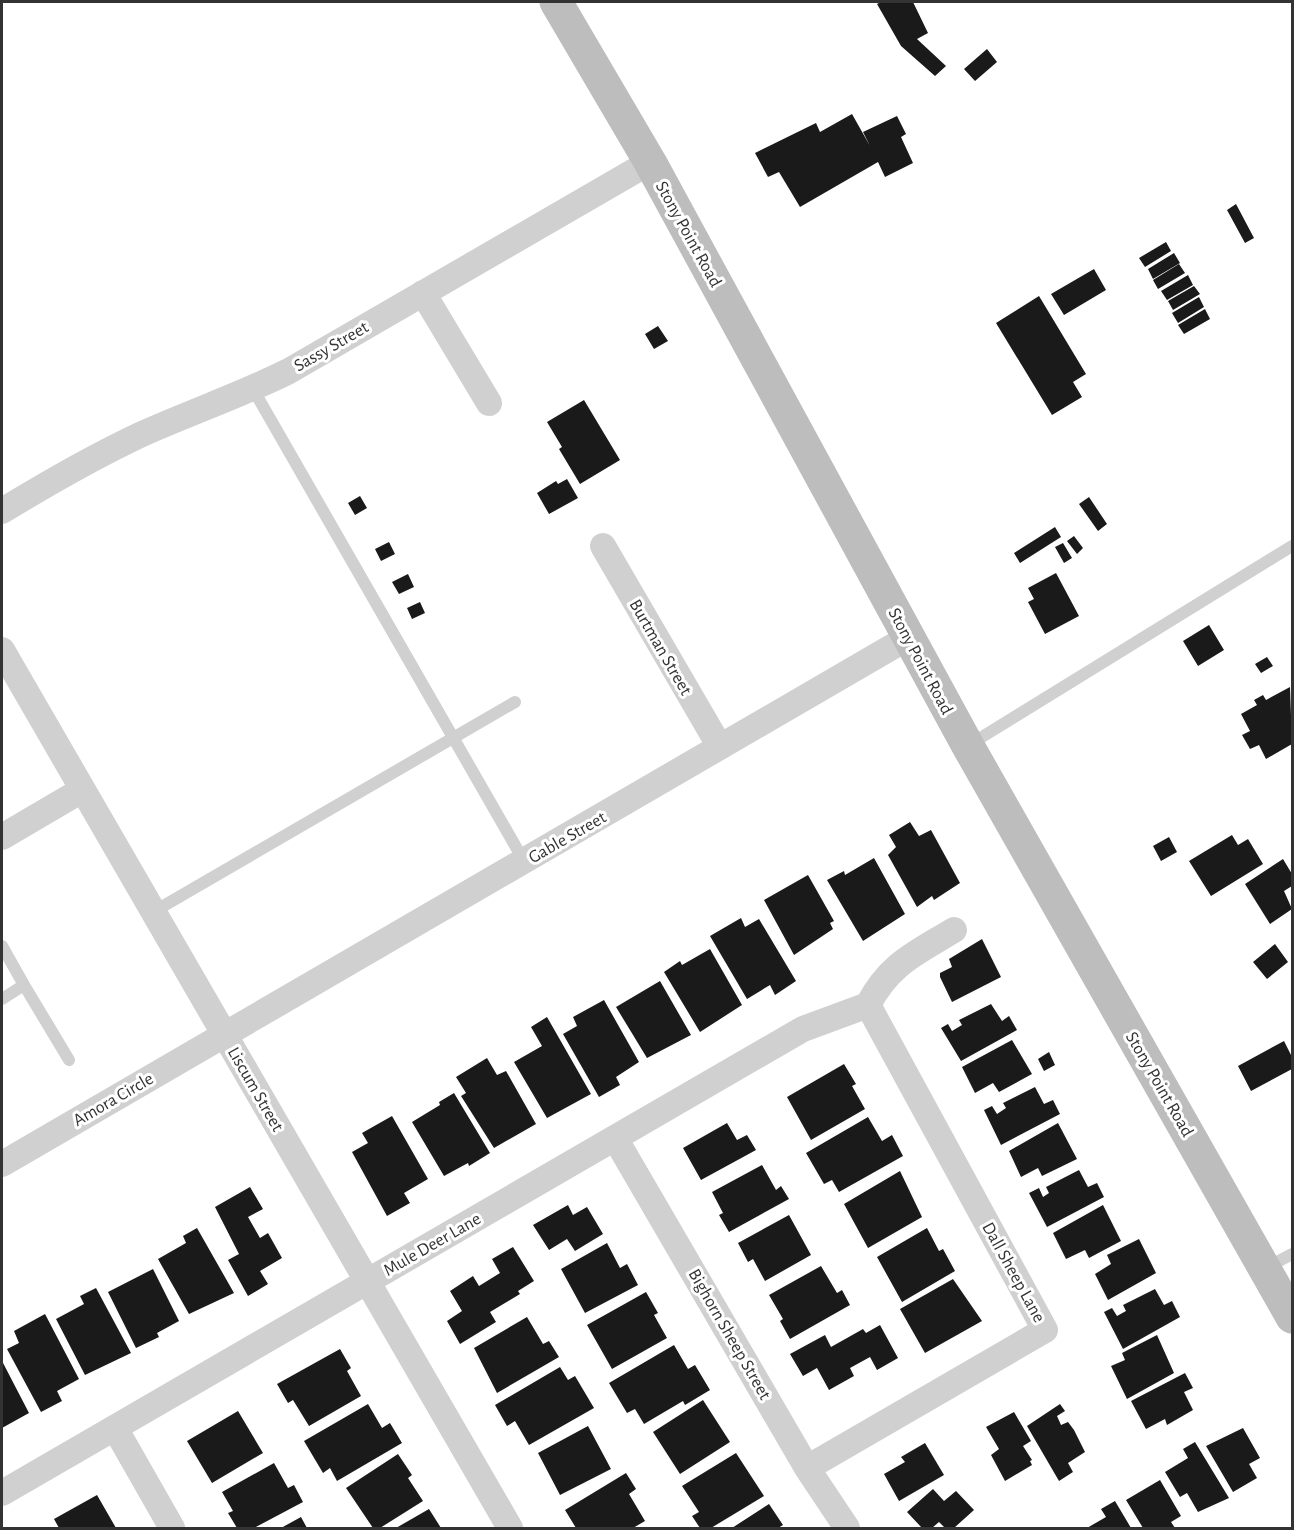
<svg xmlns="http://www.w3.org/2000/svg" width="1294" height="1530" font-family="'Alegreya Sans',sans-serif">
	<rect width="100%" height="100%" fill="#fff"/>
	<path fill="#1a1a1a" d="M881 2H913L928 33 917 39 946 66 935 76 901 46 877 4Z
		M987 49 997 62 975 81 964 69Z
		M852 114 870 146 863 132 897 116 906 134 901 137 913 163 885 177 878 162 800 207 779 172 768 177 755 153 816 123 820 132Z
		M1236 204 1254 238 1245 243 1227 210Z
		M1166 242 1171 251 1145 267 1139 258Z
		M1174 253 1180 263 1153 279 1148 269Z
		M1179 264 1185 273 1158 289 1153 280Z
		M1094 269 1106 290 1064 315 1051 294Z
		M1188 275 1193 285 1167 300 1161 291Z
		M1194 286 1200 294 1173 310 1168 301Z
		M1039 296 1086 374 1073 382 1082 397 1052 415 996 323Z
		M1199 297 1204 307 1178 323 1172 313Z
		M1205 309 1210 319 1184 334 1178 325Z
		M658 326 668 341 654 349 645 334Z
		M584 400 620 460 580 484 559 449 562 447 547 422Z
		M567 479 578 498 549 514 537 493 556 481 558 484Z
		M360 496 367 508 355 515 348 503Z
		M1089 497 1107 524 1098 531 1079 504Z
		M1055 527 1061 537 1020 563 1014 553Z
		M1074 536 1083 548 1077 554 1067 541Z
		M389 542 395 554 381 561 375 549Z
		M1063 543 1072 558 1064 563 1055 547Z
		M1056 573 1079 616 1045 634 1028 602 1034 599 1028 588Z
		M408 574 414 587 399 594 392 582Z
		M420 602 425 613 412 619 407 608Z
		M1209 625 1224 650 1198 666 1183 641Z
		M1267 657 1273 666 1261 673 1255 664Z
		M1290 687 1292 744 1266 759 1259 745 1250 749 1242 735 1250 731 1241 714 1257 705 1254 700 1263 695 1266 700Z
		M910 822 919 836 931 830 960 883 934 900 932 896 917 907 888 855 896 847 889 835Z
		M1232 835 1238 845 1248 839 1263 864 1211 896 1189 861Z
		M1169 837 1177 852 1161 861 1153 846Z
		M874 858 905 914 863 941 827 880 844 871 845 875Z
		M1283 859 1292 874V886L1284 891 1292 909 1270 924 1245 884Z
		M808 875 834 921 830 923 833 929 794 955 764 900Z
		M741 918 745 927 759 919 796 981 775 995 770 985 747 999 710 936Z
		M982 939 1001 977 952 1002 940 977V973L952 967 949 959Z
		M1275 944 1288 962 1267 979 1253 962Z
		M710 949 742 1005 700 1032 664 972 680 961 682 965Z
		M660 981 691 1035 647 1058 616 1007Z
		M604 1000 639 1062 616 1077 620 1085 599 1097 563 1034 577 1026 573 1017Z
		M991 1004 1002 1021 1009 1016 1017 1030 961 1061 941 1028 948 1024 952 1031 962 1025 959 1020Z
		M547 1017 591 1094 547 1118 514 1062 542 1046 531 1027Z
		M1012 1040 1032 1074 999 1092 993 1083 975 1093 962 1067Z
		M1284 1041 1292 1057V1069L1251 1091 1238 1066Z
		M1049 1052 1055 1065 1044 1071 1038 1059Z
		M487 1058 497 1075 506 1071 536 1124 494 1148 461 1096 466 1093 456 1077Z
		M844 1064 856 1084 852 1086 865 1109 811 1140 787 1097Z
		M1035 1087 1044 1104 1053 1100 1060 1114 1001 1145 984 1110 992 1106 997 1114 1006 1108 1003 1103Z
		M454 1093 490 1153 469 1166 468 1163 444 1176 412 1122 440 1105 439 1102Z
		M392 1116 428 1179 404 1193 410 1203 387 1216 352 1152 368 1143 362 1133Z
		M868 1117 882 1141 892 1135 903 1156 839 1192 832 1180 824 1184 806 1153Z
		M727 1123 737 1140 747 1135 756 1150 701 1180 683 1148Z
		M1058 1123 1077 1159 1042 1176 1038 1168 1021 1177 1009 1151Z
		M762 1165 776 1190 781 1186 789 1199 729 1232 719 1215 723 1213 712 1192Z
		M1079 1170 1088 1187 1097 1183 1104 1197 1047 1227 1029 1193 1039 1188 1043 1197 1049 1193 1046 1187Z
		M900 1171 922 1217 868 1248 844 1204Z
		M250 1187 263 1209 248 1217 260 1238 268 1233 282 1258 260 1271 268 1284 248 1296 228 1260 239 1254 215 1207Z
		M568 1205 573 1215 587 1207 603 1234 575 1251 567 1239 549 1250 533 1225Z
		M1103 1205 1121 1241 1089 1258 1085 1250 1066 1259 1053 1233Z
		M789 1215 811 1255 765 1281 753 1259 748 1262 738 1243Z
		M197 1228 234 1293 189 1314 158 1259 186 1243 183 1236Z
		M927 1228 939 1251 943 1249 955 1271 902 1302 877 1257Z
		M1139 1239 1156 1273 1108 1300 1095 1274 1111 1264 1107 1255Z
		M607 1243 620 1268 627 1264 638 1285 585 1313 561 1269Z
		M513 1247 534 1281 518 1291 520 1294 490 1312 496 1322 460 1344 447 1321 462 1311 450 1291 473 1276 479 1286 500 1273 492 1259Z
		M821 1266 837 1293 842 1290 850 1305 790 1339 780 1321 783 1319 769 1295Z
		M153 1269 179 1321 157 1333 159 1337 136 1348 108 1292Z
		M953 1279 982 1321 925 1353 900 1309Z
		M96 1288 131 1353 85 1375 56 1319 84 1304 80 1296Z
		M1155 1289 1164 1305 1172 1301 1180 1317 1123 1349 1104 1312 1112 1308 1117 1316 1126 1311 1123 1305Z
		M646 1292 658 1313 654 1315 667 1338 612 1369 587 1325Z
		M45 1314 79 1379 57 1391 62 1401 41 1412 7 1349 19 1343 14 1331Z
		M527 1317 543 1344 549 1341 559 1357 497 1393 474 1348Z
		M880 1325 898 1358 877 1370 870 1357 850 1368 854 1376 829 1390 817 1368 803 1376 790 1354 825 1335 831 1347 863 1329 866 1333Z
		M1157 1335 1174 1373 1127 1399 1111 1366 1125 1360 1122 1353Z
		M674 1345 688 1369 695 1365 710 1390 685 1405 683 1401 644 1424 635 1409 627 1413 609 1383Z
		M340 1349 351 1368 347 1371 361 1396 309 1426 293 1400 288 1403 277 1384Z
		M2 1361 29 1413 2 1428Z
		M560 1367 568 1380 575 1376 594 1408 529 1445 515 1421 507 1426 495 1405Z
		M1185 1373 1193 1388 1184 1392 1193 1410 1167 1425 1165 1419 1146 1429 1131 1401Z
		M703 1400 730 1442 680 1474 653 1432Z
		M368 1404 382 1428 390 1423 402 1443 337 1481 330 1468 323 1473 304 1441Z
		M1060 1404 1065 1411 1057 1416 1061 1425 1068 1422 1074 1430 1085 1452 1068 1463 1073 1472 1059 1481 1027 1426Z
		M238 1411 263 1453 212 1483 187 1441Z
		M1014 1412 1031 1441 1023 1446 1032 1460 1030 1461 1032 1465 1005 1481 991 1455 999 1449 986 1427Z
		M588 1426 611 1469 560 1495 538 1453Z
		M1243 1428 1260 1458 1249 1464 1257 1478 1233 1492 1206 1446Z
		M1195 1442 1229 1498 1198 1512 1187 1493 1180 1497 1165 1472 1188 1458 1183 1449Z
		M925 1443 944 1475 899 1501 884 1474 905 1462 901 1457Z
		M736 1453 764 1496 711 1528H700L692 1516 699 1512 682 1486Z
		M398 1454 412 1475 408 1478 423 1501 380 1528H373L346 1488Z
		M274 1463 288 1488 294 1485 303 1502 254 1528H237L228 1513 233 1511 222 1492Z
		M626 1473 636 1489 629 1494 645 1521 633 1528H576L565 1510Z
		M1160 1480 1181 1516 1171 1522 1175 1528H1143L1126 1500Z
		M933 1489 944 1501 956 1491 974 1510 954 1528H945L939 1522 932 1528H922L907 1512Z
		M97 1495 116 1528H59L54 1519Z
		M1115 1501 1131 1528H1087L1106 1517 1101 1509Z
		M769 1504 783 1525 778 1528H732Z
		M429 1509 441 1528H396Z
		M301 1517 307 1528H281Z"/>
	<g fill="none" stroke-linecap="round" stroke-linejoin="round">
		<path stroke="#d0d0d0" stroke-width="12" d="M253 389 524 861
			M969 745 1292 546
			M153 912 515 702
			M2 946 24 985 2 999
			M24 985 69 1060
			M1266 1268 1292 1254"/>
		<path stroke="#d0d0d0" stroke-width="26" d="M423 293 489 403
			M2 511C48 483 93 457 142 434 191 412 241 395 289 371L650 162
			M603 546 720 747
			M2 650 510 1528
			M2 837 82 790
			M868 1005C889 964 916 953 954 930
			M615 1138 807 1468 847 1528
			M2 1164 909 637
			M115 1428 172 1528
			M807 1468 1045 1330 868 1005
			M2 1493 803 1029 868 1005"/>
		<path stroke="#bdbdbd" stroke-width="33" d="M556 2 650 162 968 746 1292 1317"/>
	</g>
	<g text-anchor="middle" stroke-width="6" stroke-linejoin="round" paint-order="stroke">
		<g font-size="18" fill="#333" stroke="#fff">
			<text transform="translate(689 234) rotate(61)" y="6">Stony Point Road</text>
			<text transform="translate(331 346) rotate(-30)" y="6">Sassy Street</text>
			<text transform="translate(661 647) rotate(60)" y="6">Burtman Street</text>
			<text transform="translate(921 661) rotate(62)" y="6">Stony Point Road</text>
			<text transform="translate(567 837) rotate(-30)" y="6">Gable Street</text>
			<text transform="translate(1160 1084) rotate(60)" y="6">Stony Point Road</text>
			<text transform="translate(256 1089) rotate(60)" y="6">Liscum Street</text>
			<text transform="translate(113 1099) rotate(-30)" y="6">Amora Circle</text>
			<text transform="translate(432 1244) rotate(-30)" y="6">Mule Deer Lane</text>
			<text transform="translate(1014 1272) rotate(61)" y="6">Dall Sheep Lane</text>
			<text transform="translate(730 1334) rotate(60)" y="6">Bighorn Sheep Street</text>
		</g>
	</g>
	<rect width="1294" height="1530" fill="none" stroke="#333333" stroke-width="6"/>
</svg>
